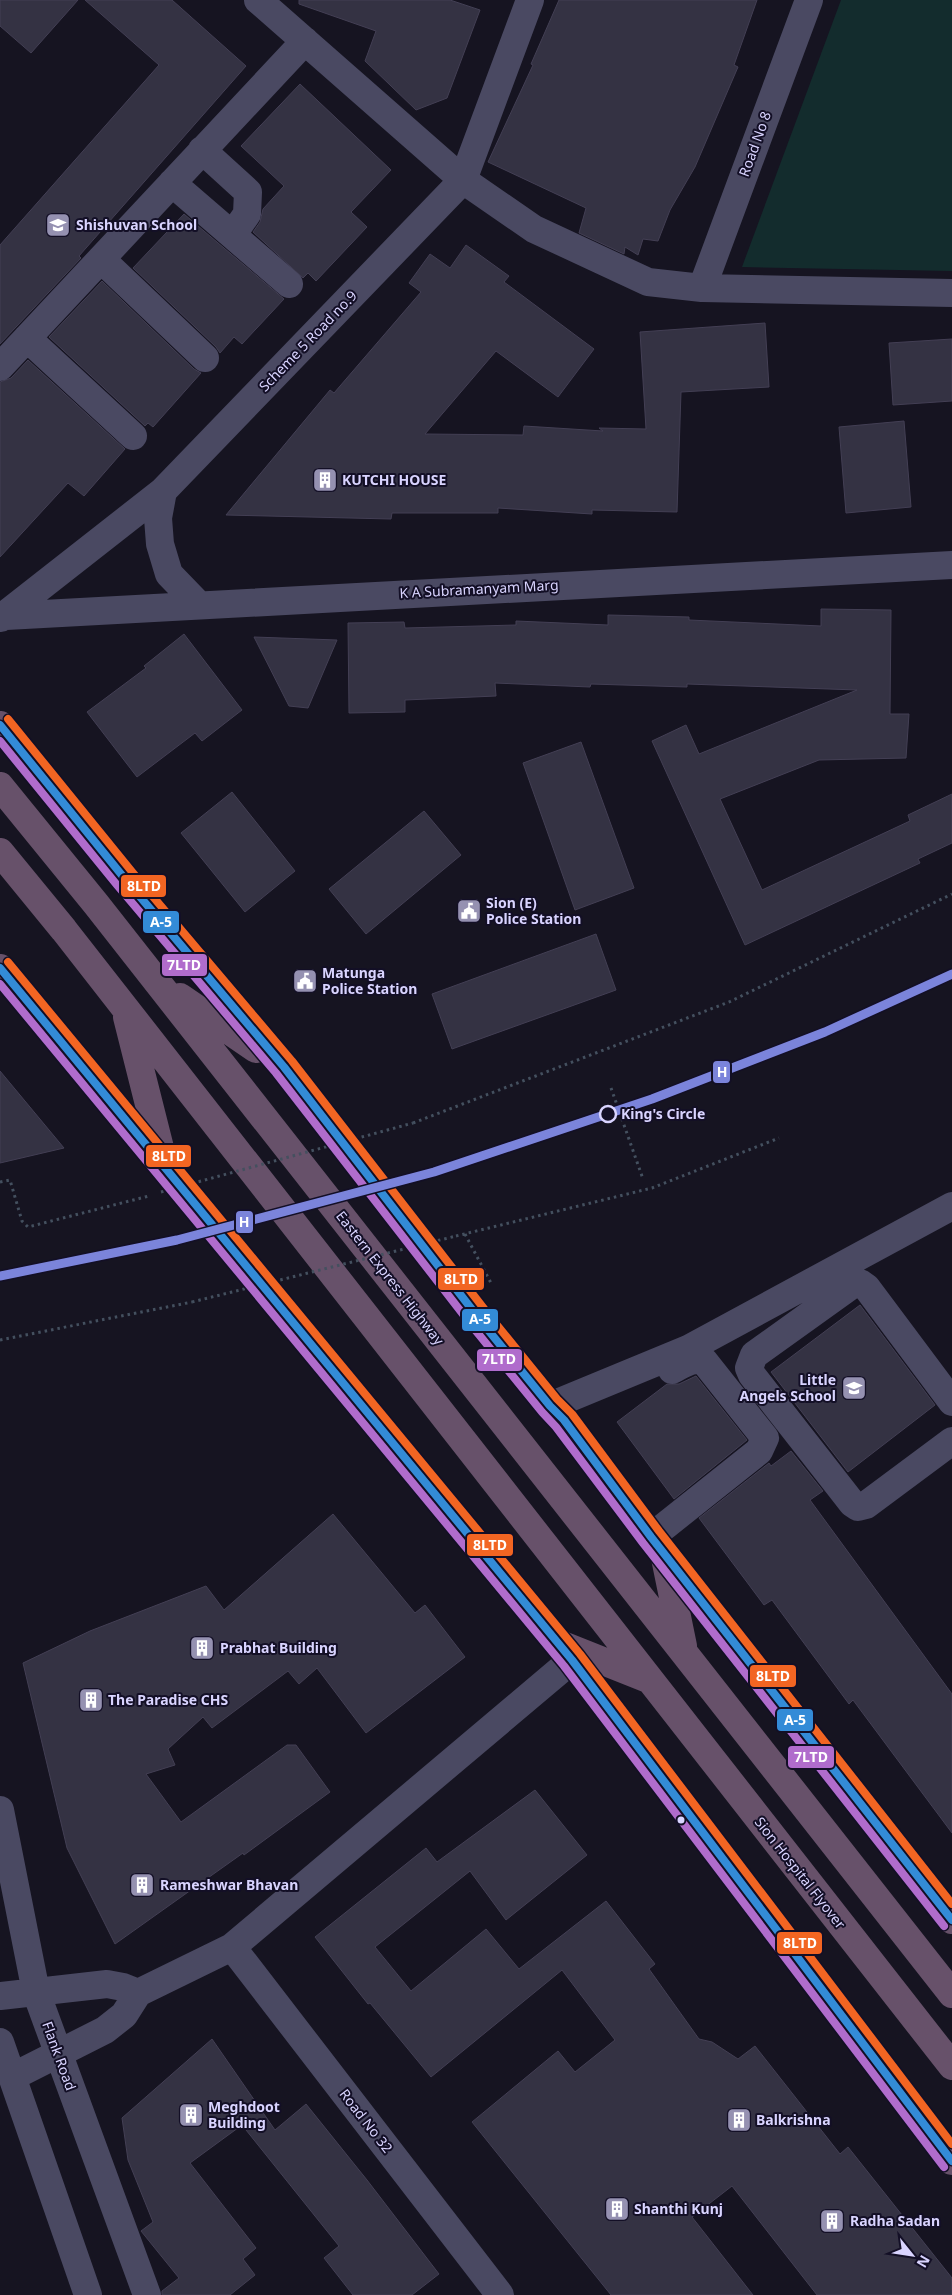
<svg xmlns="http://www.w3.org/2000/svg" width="952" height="2295" font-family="'Noto Sans',sans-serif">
	<rect width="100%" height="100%" fill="#161421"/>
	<path fill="#132c2d" d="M841 0H952V271L742 267Z"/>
	<path fill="#343243" stroke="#433f54" d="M0 0H78L31 53 0 26Z
		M85 0H172L246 66 79 256 81 258 0 344V245L159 65Z
		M299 0H450L480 10 447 98 416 110 365 61 376 31 299 4Z
		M559 0H757L734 65 738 67 695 167 670 210 658 241 643 239 638 255 625 247 624 254 579 233 586 208 488 162 533 65 531 64Z
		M300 84 391 170 351 212 367 227 316 281 308 273 303 278 253 232 260 222 263 209 284 186 241 146Z
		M184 214 284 299 242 344 234 337 220 353 216 347 133 268Z
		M466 245 509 276 504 282 594 349 558 397 496 351 425 434 523 435 524 426 603 431 599 428 646 429 640 332 765 323 769 387 681 392 677 512 592 510V514L498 508V513H392L391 519 226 515 330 390 334 393 421 292 409 283 430 254 450 268Z
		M102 281 194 369 201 373 153 427 148 423 145 426 49 337Z
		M952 339V401L893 405 889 343Z
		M28 360 125 449 84 496 68 483 0 557V382L11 378Z
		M904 421 911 507 846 513 839 427Z
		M821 609 891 610 890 714H909L906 758 819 760 720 799 762 890 910 821 908 815 952 794V843L918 859 920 863 745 945 652 741 686 725 699 754 857 690 687 684V687L591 684 590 687 495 683 496 696 405 700V712L349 713 348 623 404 622 405 628 516 625V621L608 625V615L689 617V620L821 626Z
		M184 634 242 710 202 741 195 733 137 777 87 712 146 668 144 666Z
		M254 637 337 640 308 708 289 706Z
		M581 742 634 888 575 910 523 763Z
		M232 792 295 871 245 912 181 833Z
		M424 811 461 855 366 934 329 889Z
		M596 934 616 990 452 1049 432 994Z
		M0 1071 64 1148 0 1163Z
		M860 1305 935 1405 848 1472 771 1372Z
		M696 1376 747 1440 674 1499 617 1422 667 1384H679Z
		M791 1451 823 1491 810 1500 952 1694V1833L853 1700 849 1704 772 1600 764 1605 699 1518 769 1463 771 1466Z
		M333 1514 415 1613 425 1605 465 1657 366 1733 317 1668 299 1684 288 1671 212 1728 203 1717 168 1749 175 1765 146 1774 181 1822 287 1745H296L330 1792 244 1855 243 1853 115 1944 67 1848 23 1663 90 1631 206 1586 224 1610Z
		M535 1790 587 1855 506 1920 470 1871 375 1947 411 1991 486 1929 519 1969 606 1901 655 1964 649 1969 699 2039 712 2042 738 2059 755 2046 840 2154 848 2147 952 2278V2295H817L732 2186 692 2217 753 2295H611L472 2122 558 2051 575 2072 615 2040 562 1970 431 2077 370 2003 368 2004 315 1937 426 1848 437 1862Z
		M212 2039 275 2130 306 2104 367 2180 439 2274 412 2295H353L324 2258 339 2246 242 2125 190 2163 256 2248 243 2259 255 2275 230 2295H162V2291L179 2278 141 2231 153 2222 128 2160 122 2118Z"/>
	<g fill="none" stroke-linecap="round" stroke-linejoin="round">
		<path stroke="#44505f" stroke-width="3" stroke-dasharray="2.5 4" stroke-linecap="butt" d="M611 1088 643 1179
			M413 1123 729 1002 952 894
			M0 1182 10 1180 22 1221 28 1227 149 1196
			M465 1234 491 1283
			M456 1236 652 1188 779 1138
			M0 1340 192 1302"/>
		<path stroke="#4a4962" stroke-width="28" d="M258 0 463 180 534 229 648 282 702 288 952 293
			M202 150 248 192 247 214 233 234
			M172 183 289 284
			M101 259 205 358
			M702 288 809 0
			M27 338 133 436
			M0 367 305 41
			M163 491 158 518 160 544 169 574 198 604
			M6 616 952 565
			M1 618 163 491 463 180 530 0
			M952 1402 867 1288 860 1283 853 1284 754 1355 749 1368 752 1375 852 1503 858 1507 866 1505 952 1441
			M550 1406 688 1349 952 1206
			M651 1537 759 1451 765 1438 704 1361C692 1357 682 1365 672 1370
			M0 1810 36 1992 147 2295
			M232 1947 500 2295
			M0 1996 107 1984 123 1987 138 1993
			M0 2042 88 2295
			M12 2077 105 2030 124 2015 138 1993 232 1947 572 1660"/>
		<path stroke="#67516a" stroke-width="28" d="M0 725 125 879 284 1067 484 1325 550 1406 564 1420 651 1537 952 1920
			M0 786 96 904 952 1994
			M0 852 64 930 952 2066
			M0 968 572 1660 952 2161
			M180 997 256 1049
			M127 1017 163 1160
			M665 1558 683 1646
			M560 1644 648 1679"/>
		<path stroke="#44505f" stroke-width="3" stroke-dasharray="2.5 4" stroke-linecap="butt" d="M161 1192 413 1123
			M192 1302 456 1236"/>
		<defs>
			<path id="bus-1" d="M0 725 125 879 284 1067 484 1325 550 1406 564 1420 651 1537 952 1920
				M0 968 572 1660 952 2161"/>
			<path id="bus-2" d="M0 741 117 885 276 1073 476 1331 542 1412 556 1427 643 1543 944 1926
				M0 984 564 1666 944 2167"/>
			<path id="bus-3" d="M8 719 133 873 292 1061 492 1319 557 1399 572 1414 659 1531 952 1904
				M8 962 580 1654 952 2144"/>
		</defs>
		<use href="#bus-1" stroke="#130f26" stroke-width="11"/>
		<use href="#bus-2" stroke="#130f26" stroke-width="11"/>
		<use href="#bus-3" stroke="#130f26" stroke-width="11"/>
		<use href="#bus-1" stroke="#338bd7" stroke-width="8"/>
		<use href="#bus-2" stroke="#b06ccc" stroke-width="8"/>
		<use href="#bus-3" stroke="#f26522" stroke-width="8"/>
		<defs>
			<path id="rail-1" d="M0 1276 177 1240 434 1172 652 1099 825 1032 952 974"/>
		</defs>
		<use href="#rail-1" stroke="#130f26" stroke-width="12"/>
		<use href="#rail-1" stroke="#7b84db" stroke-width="9"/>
	</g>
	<defs>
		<symbol id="school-square" viewBox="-11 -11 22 22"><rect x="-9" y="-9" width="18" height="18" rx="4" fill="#9591b1" stroke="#130f26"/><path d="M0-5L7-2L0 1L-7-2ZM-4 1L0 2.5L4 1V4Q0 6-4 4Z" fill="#fff"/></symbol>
		<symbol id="building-square" viewBox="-11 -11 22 22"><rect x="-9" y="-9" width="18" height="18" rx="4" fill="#9591b1" stroke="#130f26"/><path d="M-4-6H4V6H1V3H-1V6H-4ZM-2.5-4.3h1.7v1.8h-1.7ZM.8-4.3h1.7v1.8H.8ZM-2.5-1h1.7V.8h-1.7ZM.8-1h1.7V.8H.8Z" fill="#fff"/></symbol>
		<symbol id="civic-square" viewBox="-11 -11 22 22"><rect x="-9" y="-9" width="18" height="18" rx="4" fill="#9591b1" stroke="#130f26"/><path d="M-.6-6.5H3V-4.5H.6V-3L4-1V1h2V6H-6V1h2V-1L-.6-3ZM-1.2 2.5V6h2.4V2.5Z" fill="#fff"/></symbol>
	</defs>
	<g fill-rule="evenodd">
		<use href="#school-square" x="44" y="211" width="28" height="28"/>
		<use href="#building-square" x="311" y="466" width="28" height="28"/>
		<use href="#civic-square" x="455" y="897" width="28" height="28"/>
		<use href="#civic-square" x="291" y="967" width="28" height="28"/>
		<use href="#school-square" x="840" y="1374" width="28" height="28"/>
		<use href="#building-square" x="188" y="1634" width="28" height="28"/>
		<use href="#building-square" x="77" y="1686" width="28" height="28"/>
		<use href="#building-square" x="128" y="1871" width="28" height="28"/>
		<use href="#building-square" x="177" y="2101" width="28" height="28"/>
		<use href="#building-square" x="725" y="2106" width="28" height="28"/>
		<use href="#building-square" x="603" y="2195" width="28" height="28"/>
		<use href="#building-square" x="818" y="2207" width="28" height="28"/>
	</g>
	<circle fill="#130f26" stroke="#d9d4ff" stroke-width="2.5" cx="608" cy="1114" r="8"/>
	<circle fill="#d9d4ff" stroke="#130f26" stroke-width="2" cx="681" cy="1820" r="4.5"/>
	<g text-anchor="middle" stroke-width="4" stroke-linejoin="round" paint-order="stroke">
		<g font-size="14" fill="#d9d4ff" stroke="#130f26">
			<text transform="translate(755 144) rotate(-70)" y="5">Road No 8</text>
			<text transform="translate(308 341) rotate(-46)" y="5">Scheme 5 Road no.9</text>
			<text transform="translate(479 589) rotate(-3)" y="5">K A Subramanyam Marg</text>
			<text transform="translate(390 1278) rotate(52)" y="5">Eastern Express Highway</text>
			<text transform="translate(800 1873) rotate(52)" y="5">Sion Hospital Flyover</text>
			<text transform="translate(59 2056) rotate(70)" y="5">Flank Road</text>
			<text transform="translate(366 2121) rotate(52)" y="5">Road No 32</text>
		</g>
		<g font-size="14" font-weight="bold" fill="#d9d4ff" stroke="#130f26" text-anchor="start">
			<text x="76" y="230">Shishuvan School</text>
			<text x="342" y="485">KUTCHI HOUSE</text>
			<text x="486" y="908">Sion (E)<tspan x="486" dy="16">Police Station</tspan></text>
			<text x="322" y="978">Matunga<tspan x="322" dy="16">Police Station</tspan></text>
			<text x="836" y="1385" text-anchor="end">Little<tspan x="836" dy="16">Angels School</tspan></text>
			<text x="220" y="1653">Prabhat Building</text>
			<text x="108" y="1705">The Paradise CHS</text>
			<text x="160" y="1890">Rameshwar Bhavan</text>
			<text x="208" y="2112">Meghdoot<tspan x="208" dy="16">Building</tspan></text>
			<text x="756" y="2125">Balkrishna</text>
			<text x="634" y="2214">Shanthi Kunj</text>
			<text x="850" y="2226">Radha Sadan</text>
		</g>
		<g font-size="14" font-weight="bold" fill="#d9d4ff" stroke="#130f26" text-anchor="start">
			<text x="621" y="1119">King's Circle</text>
		</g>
	</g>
	<g stroke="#130f26" stroke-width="2">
		<rect x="120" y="874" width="47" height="24" rx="5" fill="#f26522"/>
		<rect x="142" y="910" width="38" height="24" rx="5" fill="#338bd7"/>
		<rect x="161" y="953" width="47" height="24" rx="5" fill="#b06ccc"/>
		<rect x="712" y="1060" width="19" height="24" rx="5" fill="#7b84db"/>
		<rect x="145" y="1144" width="47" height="24" rx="5" fill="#f26522"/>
		<rect x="235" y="1210" width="19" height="24" rx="5" fill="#7b84db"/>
		<rect x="437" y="1267" width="48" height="24" rx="5" fill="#f26522"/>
		<rect x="461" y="1308" width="38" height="24" rx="5" fill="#338bd7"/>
		<rect x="476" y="1348" width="47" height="24" rx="5" fill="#b06ccc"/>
		<rect x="466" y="1533" width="48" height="24" rx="5" fill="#f26522"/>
		<rect x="749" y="1664" width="48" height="24" rx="5" fill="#f26522"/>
		<rect x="776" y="1708" width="38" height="24" rx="5" fill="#338bd7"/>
		<rect x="787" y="1745" width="48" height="24" rx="5" fill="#b06ccc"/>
		<rect x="776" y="1931" width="47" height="24" rx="5" fill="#f26522"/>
	</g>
	<g font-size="14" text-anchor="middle" font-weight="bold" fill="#fff">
		<text x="144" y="891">8LTD</text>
		<text x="161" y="927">A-5</text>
		<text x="184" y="970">7LTD</text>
		<text x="722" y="1077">H</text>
		<text x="169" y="1161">8LTD</text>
		<text x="244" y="1227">H</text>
		<text x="461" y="1284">8LTD</text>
		<text x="480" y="1324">A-5</text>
		<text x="499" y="1364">7LTD</text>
		<text x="490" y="1550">8LTD</text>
		<text x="773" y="1681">8LTD</text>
		<text x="795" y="1725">A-5</text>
		<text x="811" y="1762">7LTD</text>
		<text x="800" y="1948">8LTD</text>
	</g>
	<g transform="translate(912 2255) rotate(120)" stroke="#130f26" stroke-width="4" paint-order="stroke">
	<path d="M0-4L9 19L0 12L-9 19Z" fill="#d9d4ff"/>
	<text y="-8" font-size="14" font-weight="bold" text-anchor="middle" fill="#d9d4ff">N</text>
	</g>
</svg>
